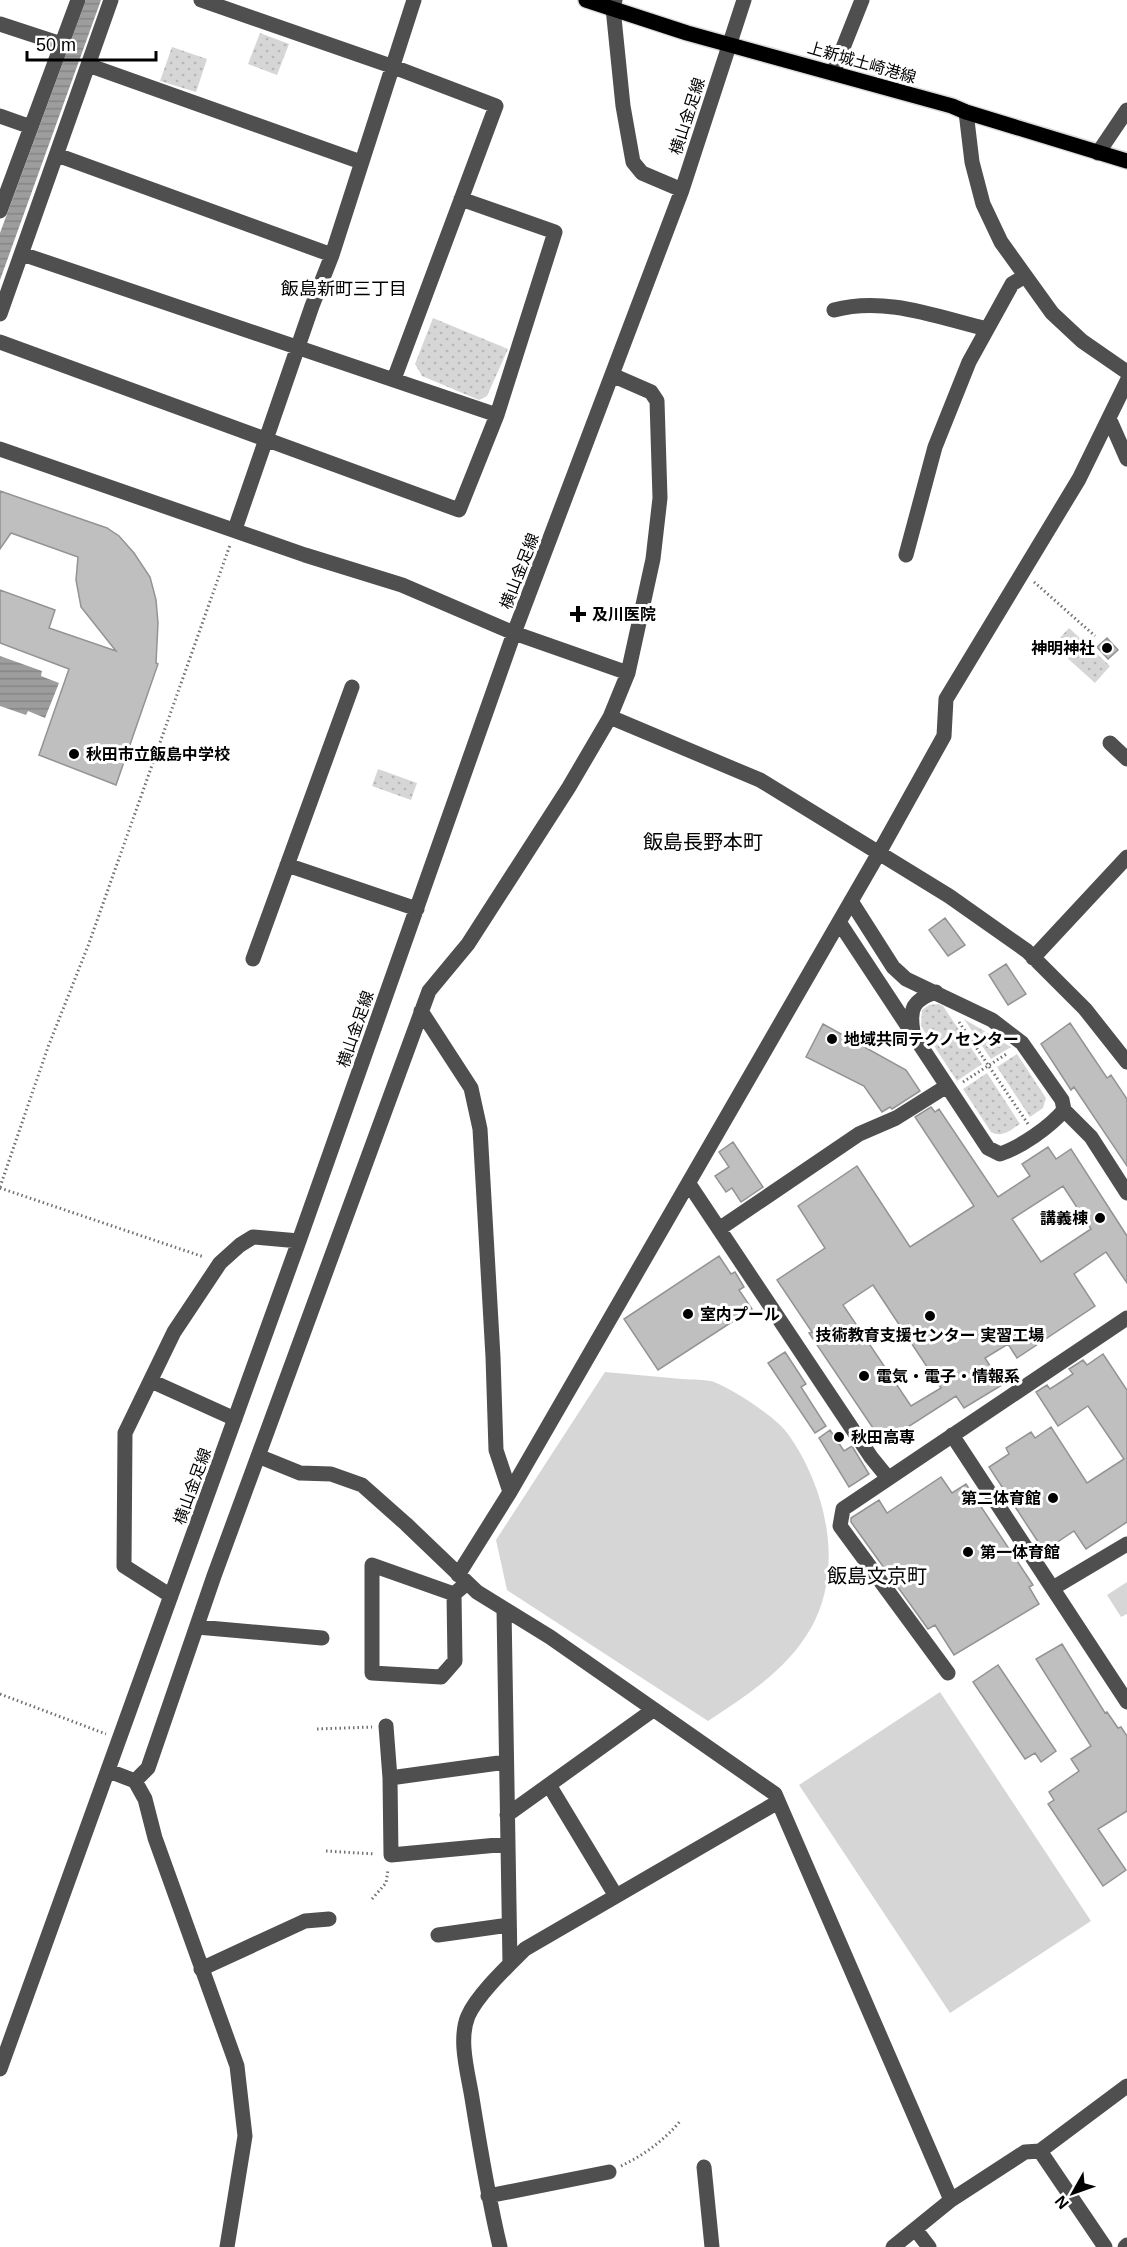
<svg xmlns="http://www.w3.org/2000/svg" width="1127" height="2247" font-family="Arial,'Noto Sans JP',sans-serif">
	<defs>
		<pattern id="grass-dots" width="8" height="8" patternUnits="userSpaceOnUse" patternTransform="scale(1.5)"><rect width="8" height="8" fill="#d6d6d6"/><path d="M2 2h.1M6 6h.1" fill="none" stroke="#b6b6b6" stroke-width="1.8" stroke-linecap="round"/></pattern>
		<pattern id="water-rules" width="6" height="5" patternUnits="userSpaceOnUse" patternTransform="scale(1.5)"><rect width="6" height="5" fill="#9d9d9d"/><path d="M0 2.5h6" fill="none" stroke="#858585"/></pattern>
	</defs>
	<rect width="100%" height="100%" fill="#fff"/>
	<path fill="url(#grass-dots)" d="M260 33 289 44 277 75 248 64Z
		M172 47 207 59 196 92 160 81Z
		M433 318 508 349 487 396 479 400 422 376 415 364Z
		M1069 628 1110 666 1095 683 1053 645Z
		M378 769 417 783 411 800 372 786Z
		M938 1004 943 1006 982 1064 957 1081 921 1026 922 1010 929 1005Z
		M964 1019 1011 1047 991 1059Z
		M1017 1054 1046 1098 1043 1108 1030 1117 997 1067Z
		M987 1073 1020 1124C1010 1130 1003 1138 991 1132L963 1089Z"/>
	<path fill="#d6d6d6" d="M605 1372C631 1374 656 1377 682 1379 692 1380 705 1379 714 1382 733 1389 777 1418 788 1434 826 1487 845 1568 811 1628 787 1670 747 1695 708 1721L507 1590 496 1540Z
		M1127 1582V1614L1121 1617 1107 1595Z
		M940 1692 1091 1921 950 2013 799 1785Z"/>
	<path fill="url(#water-rules)" d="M86 0H101L0 280V233Z
		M0 656 42 671 41 676 59 683 45 718 28 711 26 715 0 706Z"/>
	<path fill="#bfbfbf" stroke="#939393" stroke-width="1.5" fill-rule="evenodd" d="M0 491 107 528 119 536 134 553 150 577 156 600 158 623 156 663 158 664 116 785 39 755 69 669 0 643V590L55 610 49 628 116 651 81 607 76 580 78 557 11 533 0 549Z
		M1107 638 1118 650 1108 659 1097 647Z
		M945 918 965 945 948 956 929 930Z
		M1006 964 1026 994 1008 1005 989 975Z
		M1070 1023 1107 1078 1111 1075 1127 1099V1166L1074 1087 1071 1090 1041 1044Z
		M823 1024 906 1070 920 1091 892 1109 890 1107 882 1112 864 1086 806 1057Z
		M931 1107 935 1112 939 1109 998 1197 1030 1176 1022 1164 1048 1147 1056 1159 1071 1149 1127 1236V1283L1106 1252 1074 1274 1095 1306 1017 1358 1008 1344 985 1358 1002 1385 964 1408 956 1396 883 1443 809 1333 812 1332 777 1280 825 1248 798 1206 857 1166 910 1247 974 1206 915 1117ZM1063 1186 1091 1229 1041 1262 1012 1219ZM873 1285 941 1388 911 1406 843 1305Z
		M733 1142 763 1187 741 1202 732 1188 726 1192 715 1176 729 1167 719 1152Z
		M719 1256 731 1274 735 1272 744 1287 739 1290 752 1309 658 1370 624 1319Z
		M785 1352 806 1384 801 1387 826 1426 815 1433 768 1363Z
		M1103 1354 1127 1390V1522L1086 1549 1074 1531 1044 1551 989 1467 1009 1454 1006 1448 1031 1432 1035 1438 1051 1427 1087 1483 1124 1459 1088 1406 1058 1426 1036 1392 1047 1385 1050 1389 1073 1374 1069 1369 1083 1360 1087 1365Z
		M830 1430 844 1451 852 1446 869 1474 849 1487 819 1438Z
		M941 1477 952 1493 966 1484 1033 1585 1029 1587 1039 1604 954 1655 935 1625 928 1629 851 1522V1518L879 1500 887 1513Z
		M1062 1644 1105 1713 1107 1712 1118 1728 1121 1727 1127 1736V1811L1098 1829 1126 1870 1103 1886 1048 1804 1054 1800 1049 1792 1079 1771 1071 1759 1091 1746 1036 1659Z
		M998 1665 1056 1751 1041 1762 1035 1753 1025 1759 973 1682Z"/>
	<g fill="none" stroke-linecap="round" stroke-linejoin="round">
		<defs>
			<path id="major" d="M586 0 687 33 952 106 966 112 1127 161"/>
		</defs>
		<use href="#major" stroke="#dbdbdb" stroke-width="18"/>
		<path stroke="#717171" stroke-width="3" stroke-dasharray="1.5 3" stroke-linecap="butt" d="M1034 582 1095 636
			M959 1022 1028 1124
			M963 1082 1008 1053
			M0 1187 48 1047 88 946 230 545
			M0 1188 204 1257
			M0 1694 106 1734
			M317 1729 372 1727
			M326 1851 375 1854
			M372 1899 386 1883 388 1870
			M621 2166C644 2155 665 2140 681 2120"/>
		<path stroke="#4f4f4f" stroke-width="15" d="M201 0 391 66 496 106 394 379
			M615 0 613 8 623 106 633 162 642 173 682 190
			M0 24 61 44
			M88 65 361 162
			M833 73 862 0
			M966 112 972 162 983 204 1001 242 1052 313 1082 341 1127 372
			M0 116 31 127
			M1098 153 1127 110
			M57 155 332 255
			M0 211 78 0
			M22 254 497 415
			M834 310C885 296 937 317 987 329
			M0 314 111 0
			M0 342 459 510 497 415 555 232 461 199
			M1109 418 1127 459
			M0 449 305 555 402 585 514 633 628 673
			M235 529 312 306 332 255 414 0
			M906 555 935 447 969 362 1012 284 1025 276
			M610 717 760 780 949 896 1027 951 1085 1009 1127 1062
			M1110 743 1127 759
			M287 865 417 909
			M839 922 988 1148 1000 1154C1021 1147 1050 1127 1064 1110L1062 1100 1022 1043 992 1020 906 979 893 967 851 901
			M1033 958 1127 857
			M253 959 352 687
			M421 1011 471 1088 480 1129 493 1357 496 1450 510 1492
			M913 1032C909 1008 913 1000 936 992
			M1064 1110 1091 1137 1127 1193
			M689 1184 871 1457 888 1478
			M719 1229 859 1134 896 1118 947 1086
			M151 1381 235 1419
			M952 1435 1127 1702
			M258 1456 300 1473 331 1474 362 1485 406 1524 477 1592 550 1637 775 1794 951 2200
			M458 1575 510 1492 880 851 944 736 946 699 1079 479 1127 381
			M1053 1588 1127 1544
			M454 1594 455 1661 441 1677 372 1673V1565L454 1594 467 1583
			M171 1596 124 1566 125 1433 174 1332 220 1263 240 1245 253 1237 299 1241
			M504 1609 510 1963
			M197 1627 322 1638
			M948 1673 840 1526 843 1509 1127 1318
			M386 1726 390 1778
			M506 1762 390 1778 391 1855 508 1844
			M109 1771 135 1781 145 1799 155 1838 237 2066 245 2136 227 2247
			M135 1781 148 1768 214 1576 429 991 468 944 569 787 610 717 628 673 653 559 660 498 657 401 651 392 612 375
			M549 1785 616 1896
			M507 1815 653 1710
			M438 1935 509 1925
			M201 1969 305 1921 329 1919
			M0 2069 299 1241 514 633 682 190 744 0
			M1040 2151 1105 2247
			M704 2167 712 2247
			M488 2196 609 2172
			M916 2230 929 2247
			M500 2247C488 2197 480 2148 472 2098 468 2073 458 2040 468 2016 478 1994 508 1966 525 1949L778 1802
			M893 2247 951 2200 1025 2152 1040 2151 1127 2086
			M1125 2247 1127 2245"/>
		<use href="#major" stroke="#000" stroke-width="15"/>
	</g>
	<g fill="#000" stroke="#fff" stroke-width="2">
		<path d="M575 605h6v6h6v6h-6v6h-6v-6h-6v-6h6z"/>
		<circle cx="1107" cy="648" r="6"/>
		<circle cx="74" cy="754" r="6"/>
		<circle cx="832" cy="1039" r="6"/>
		<circle cx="1100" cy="1218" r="6"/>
		<circle cx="688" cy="1314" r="6"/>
		<circle cx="930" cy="1316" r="6"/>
		<circle cx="864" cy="1376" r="6"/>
		<circle cx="839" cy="1437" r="6"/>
		<circle cx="1053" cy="1498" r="6"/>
		<circle cx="968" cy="1552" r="6"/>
	</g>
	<g text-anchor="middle" stroke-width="6" stroke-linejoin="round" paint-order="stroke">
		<g font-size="16" fill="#000" stroke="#fff">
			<text transform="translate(862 62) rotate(16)" y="6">上新城土崎港線</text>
			<text transform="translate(687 116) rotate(-72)" y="6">横山金足線</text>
			<text transform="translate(519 571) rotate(-69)" y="6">横山金足線</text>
			<text transform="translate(355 1029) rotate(-71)" y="6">横山金足線</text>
			<text transform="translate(192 1486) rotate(-70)" y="6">横山金足線</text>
		</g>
		<g font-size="16" font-weight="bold" fill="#000" stroke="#fff" text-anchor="start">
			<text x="592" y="620">及川医院</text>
			<text x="1095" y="654" text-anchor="end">神明神社</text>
			<text x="86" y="760">秋田市立飯島中学校</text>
			<text x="844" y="1045">地域共同テクノセンター</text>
			<text x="1088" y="1224" text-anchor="end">講義棟</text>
			<text x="700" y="1320">室内プール</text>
			<text x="930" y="1341" text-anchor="middle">技術教育支援センター 実習工場</text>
			<text x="876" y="1382">電気・電子・情報系</text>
			<text x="851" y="1443">秋田高専</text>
			<text x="1041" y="1504" text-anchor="end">第二体育館</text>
			<text x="980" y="1558">第一体育館</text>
		</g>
		<g font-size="18" fill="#000" stroke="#fff">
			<text x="344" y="295">飯島新町三丁目</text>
		</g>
		<g font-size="20" fill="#000" stroke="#fff">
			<text x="703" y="849">飯島長野本町</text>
			<text x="877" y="1583">飯島文京町</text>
		</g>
	</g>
	<g transform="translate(1073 2193) rotate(230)" stroke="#ffffff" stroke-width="4.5" paint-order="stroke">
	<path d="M0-4.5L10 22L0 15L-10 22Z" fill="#000000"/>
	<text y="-9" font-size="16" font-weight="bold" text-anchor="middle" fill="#000000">N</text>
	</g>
	<path d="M27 51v9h129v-9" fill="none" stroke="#000000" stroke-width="3"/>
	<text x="36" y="51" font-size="18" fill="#000000" stroke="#ffffff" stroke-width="4.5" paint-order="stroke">50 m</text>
</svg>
